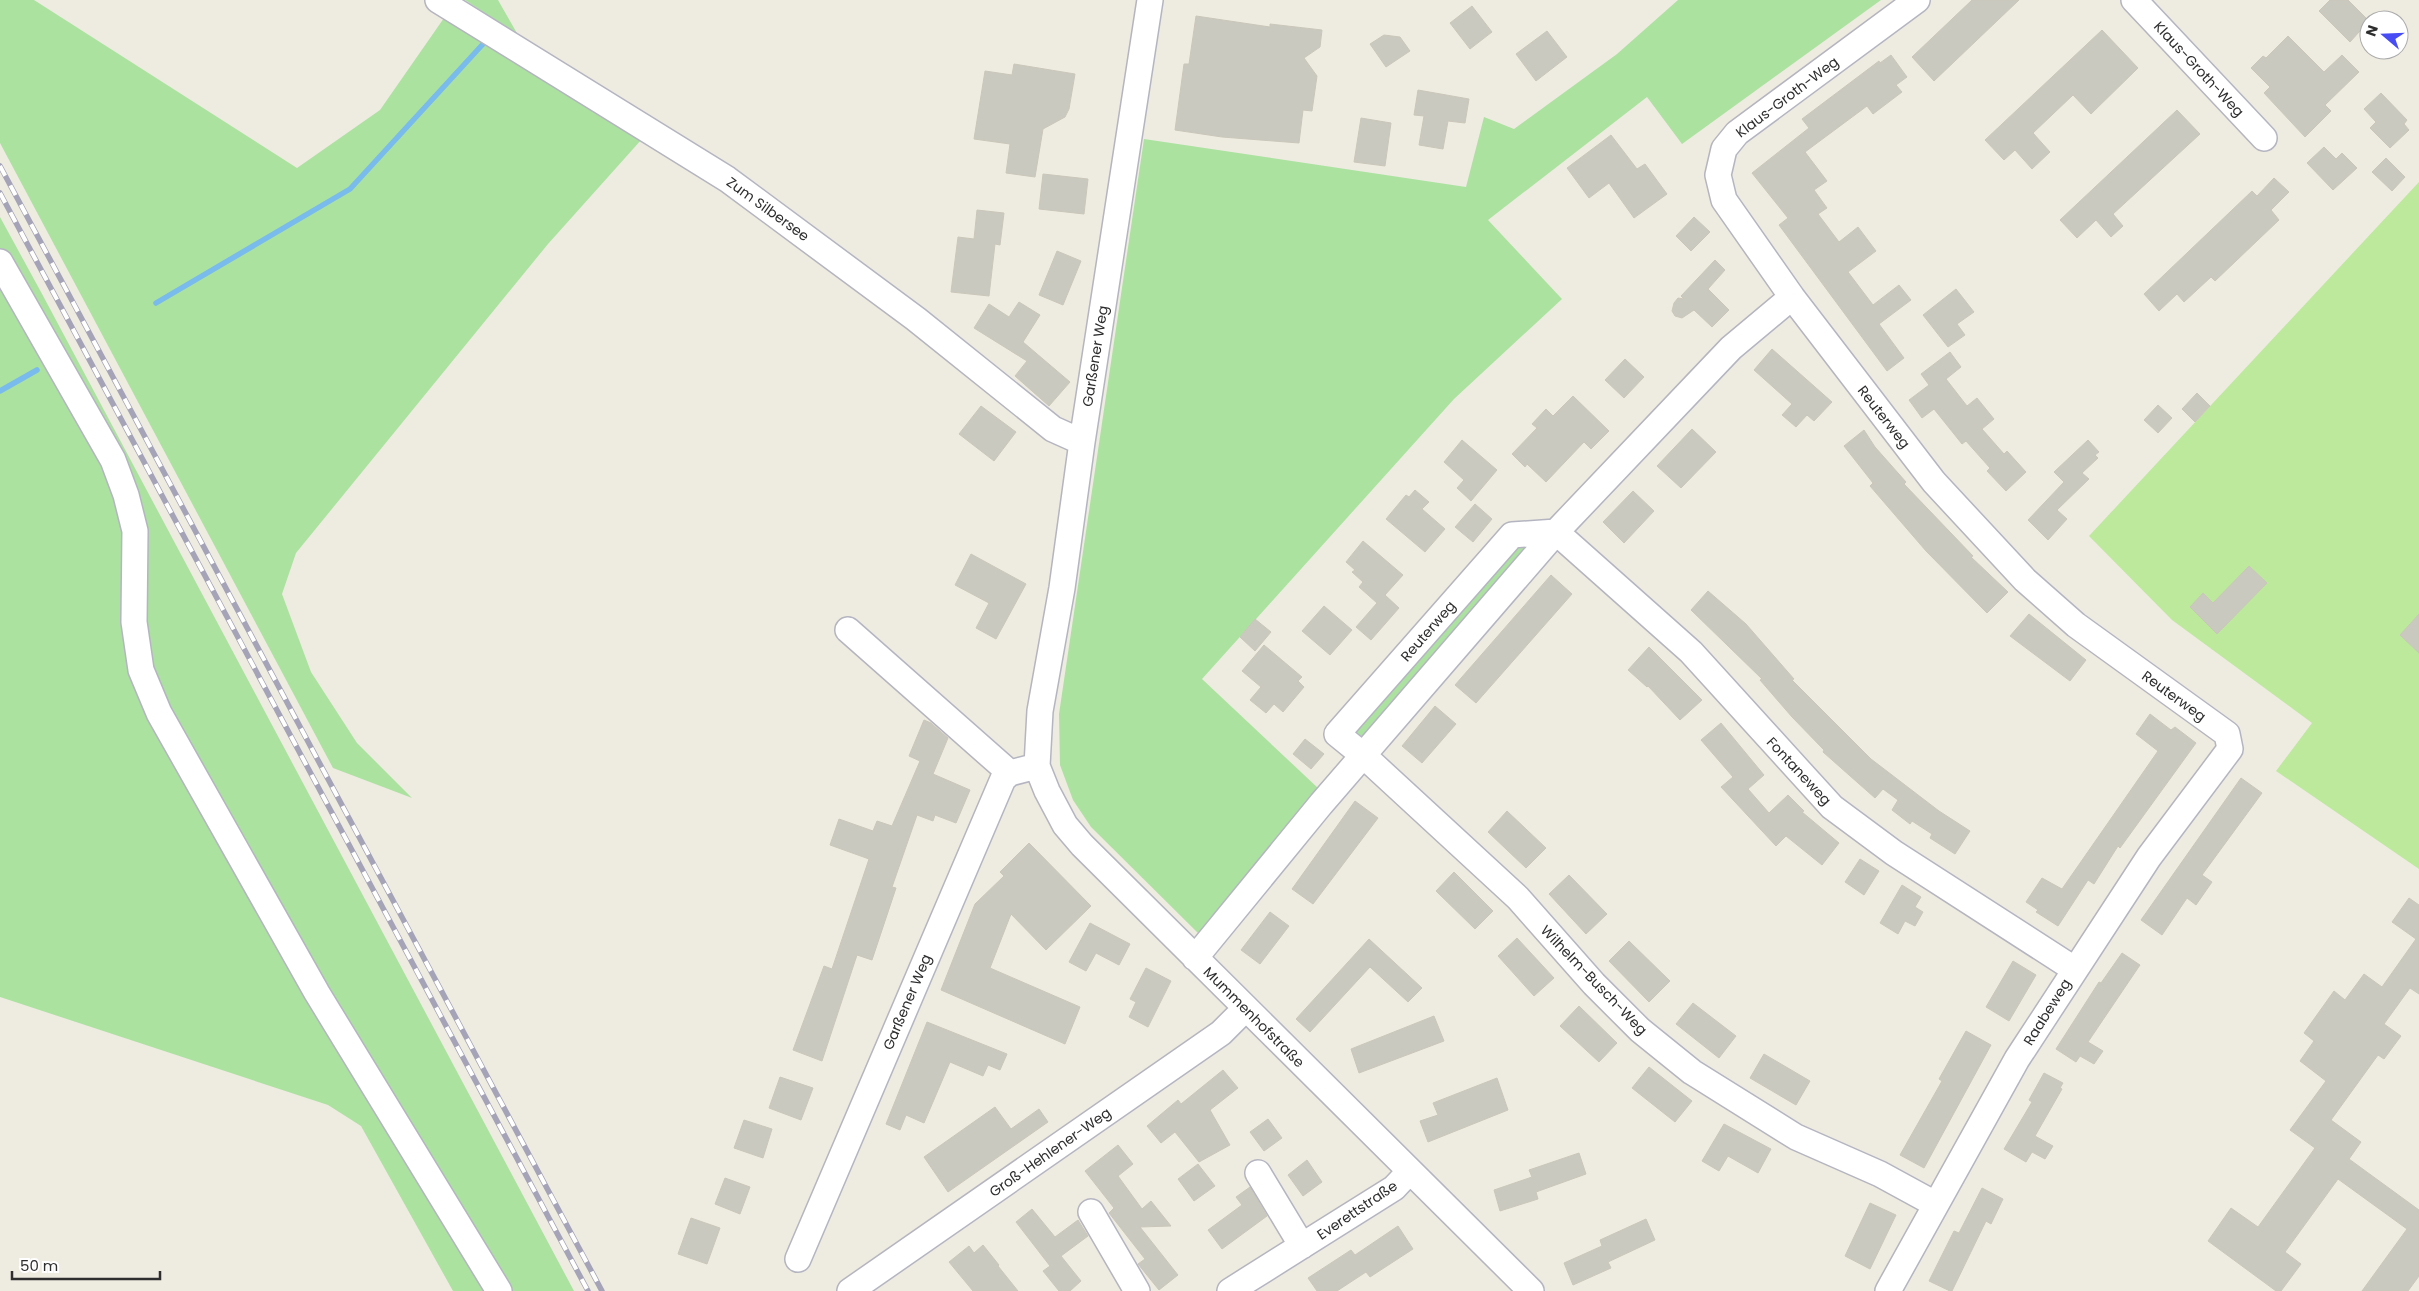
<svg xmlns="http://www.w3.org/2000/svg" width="2419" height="1291" font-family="Poppins,sans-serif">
	<rect width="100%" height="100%" fill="#eeebe1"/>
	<path fill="#ace2a0" d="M0 0H34L297 168 380 110 444 18 642 139 548 244 296 553 282 594 311 672 357 743 412 798 333 768 0 143Z
		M465 0H498L518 35Z
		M1678 0H1881L1682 144 1647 97 1488 220 1562 299 1454 399 1202 679 1319 789 1201 936 1091 827 1073 800 1060 765 1059 714 1144 139 1466 187 1484 117 1514 129 1617 54Z
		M0 217 41 292 574 1291H453L361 1126 328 1105 0 997Z
		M1519 538 1531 549 1363 742 1350 731Z"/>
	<path fill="#bce99c" d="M2419 182V869L2276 771 2312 723 2172 620 2089 536Z"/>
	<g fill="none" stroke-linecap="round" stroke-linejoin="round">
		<path stroke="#79bbec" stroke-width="5.5" d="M156 303 350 189 483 44
			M0 391 37 370"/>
	</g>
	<path fill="#cac9bf" stroke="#cac7ba" d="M1972 0H2019L1934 81 1912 57Z
		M2330 0H2348L2369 21 2350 42 2319 11Z
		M1472 6 1492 32 1470 49 1450 23Z
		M1196 16 1270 27V24L1322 30 1320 47 1304 58 1317 76 1312 111 1303 110 1299 143 1222 137 1175 130 1184 64H1189Z
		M2102 30 2138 68 2091 114 2073 95 2033 133 2050 152 2032 169 2015 150 2004 160 1985 140Z
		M1547 31 1567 57 1536 81 1516 54Z
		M1384 35 1400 37 1410 51 1386 67 1370 44Z
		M2288 36 2324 72 2342 55 2359 72 2325 105 2331 111 2305 137 2264 93 2270 87 2251 68 2263 56 2266 58Z
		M1891 55 1907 77 1896 85 1902 92 1873 114 1867 106 1805 152 1827 181 1814 190 1827 208 1818 214 1839 242 1858 227 1876 251 1848 272 1873 305 1899 285 1911 300 1879 324 1904 358 1887 371 1779 225 1788 218 1752 173 1809 128 1802 119 1879 61 1880 63Z
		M1014 64 1075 74 1069 109 1065 117 1043 129 1035 177 1006 173 1010 144 974 139 985 71 1012 75Z
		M1418 90 1469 99 1465 123 1448 121 1443 149 1419 145 1424 116 1414 115Z
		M2381 93 2407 120 2404 124 2409 130 2390 148 2370 128 2376 122 2364 109Z
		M2177 110 2200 134 2113 214 2123 226 2111 237 2096 220 2077 238 2060 220Z
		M1361 118 1391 123 1385 166 1354 162Z
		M1611 135 1637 169 1645 164 1667 194 1634 218 1609 183 1589 198 1567 168Z
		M2324 147 2336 159 2342 153 2357 168 2333 190 2307 163Z
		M2386 158 2405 177 2392 191 2372 172Z
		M1043 174 1088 179 1084 214 1039 209Z
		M2274 178 2289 192 2271 210 2279 220 2215 281 2211 277 2184 302 2177 294 2159 311 2144 294 2252 191 2257 196Z
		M977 210 1004 213 1000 245 995 244 989 296 951 292 958 237 974 239Z
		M1694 217 1710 232 1691 251 1676 236Z
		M1057 251 1081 261 1063 305 1039 295Z
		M1715 260 1725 270 1708 289 1729 310 1712 327 1694 310 1682 318 1675 316 1672 311 1674 303 1678 298 1684 299 1681 296Z
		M1956 289 1974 312 1957 324 1965 335 1948 347 1923 315Z
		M1019 302 1040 315 1023 342 1070 382 1049 406 1015 376 1027 361 974 328 989 304 1009 317Z
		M1772 349 1832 402 1814 421 1807 415 1796 427 1782 415 1792 404 1754 370Z
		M1950 352 1961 367 1946 379 1967 406 1977 398 1994 419 1982 429 2004 454 2007 451 2026 472 2006 491 1987 471 1990 468 1966 441 1962 444 1934 409 1922 418 1909 400 1929 385 1921 374Z
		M1625 359 1644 377 1624 398 1605 380Z
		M2197 393 2210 406 2195 422 2182 409Z
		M1573 396 1609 431 1591 449 1584 442 1546 482 1527 464 1525 467 1512 454 1537 428 1532 424 1546 409 1553 416Z
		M2158 405 2172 418 2158 433 2144 420Z
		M981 406 1016 432 994 461 959 434Z
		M1692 429 1716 452 1681 488 1657 466Z
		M1864 430 1875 447 1906 482 1904 484 1973 556 1971 557 2008 592 1987 613 1926 551 1870 486 1873 483 1844 446Z
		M1462 440 1497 470 1471 501 1457 488 1464 480 1444 462Z
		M2088 440 2099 452 2095 455 2098 458 2082 473 2089 479 2057 510 2067 519 2048 540 2028 520 2064 482 2054 472Z
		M1415 490 1429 502 1422 509 1445 529 1425 552 1386 519 1406 495 1409 497Z
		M1633 491 1654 511 1624 543 1603 522Z
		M1475 504 1492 519 1473 542 1455 527Z
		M1363 541 1403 575 1385 595 1399 608 1371 640 1356 627 1377 603 1359 587 1363 582 1352 572 1355 570 1346 562Z
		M971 554 1026 584 996 639 976 628 989 603 955 585Z
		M2249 566 2267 583 2217 634 2190 607 2203 593 2213 603Z
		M1551 575 1572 594 1476 703 1455 685Z
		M1708 591 1746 624 1794 679 1792 680 1871 759 1939 811 1970 831 1955 854 1930 838 1932 834 1912 821 1910 824 1892 810 1898 800 1883 789 1875 798 1823 752 1824 750 1792 717 1760 680 1762 679 1691 610Z
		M1324 606 1352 630 1330 655 1302 631Z
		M2029 614 2086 660 2070 681 2010 636Z
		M2419 614V653L2400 635Z
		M1255 619 1271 632 1255 651 1240 637Z
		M1264 645 1302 677 1298 681 1304 687 1283 712 1274 704 1266 713 1250 700 1261 687 1242 671Z
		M1649 647 1702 700 1680 720 1648 686 1647 687 1628 670Z
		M1435 706 1456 724 1422 763 1402 746Z
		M2150 714 2171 730 2175 727 2196 743 2120 848 2118 846 2094 884 2088 880 2058 926 2036 912 2038 910 2026 902 2042 878 2062 889 2158 751 2136 734Z
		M924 720 931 723 948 738 933 774 970 790 956 823 935 815 933 821 917 815 892 887 896 888 872 960 857 955 822 1061 793 1050 824 966 832 969 869 859 830 845 839 819 873 831 877 821 892 826 920 761 909 756Z
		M1721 723 1764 775 1748 789 1769 813 1788 795 1804 811 1802 812 1839 843 1822 865 1786 836 1776 846 1721 787 1733 777 1701 740Z
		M1305 739 1324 754 1311 769 1293 754Z
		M2241 778 2262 793 2202 875 2212 882 2196 905 2187 898 2162 935 2141 920Z
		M1355 801 1378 818 1313 904 1292 889Z
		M1507 811 1546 848 1526 868 1488 832Z
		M1029 843 1091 906 1046 950 1011 914 990 968 1080 1007 1065 1044 941 990 975 904 1004 876 1000 872Z
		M1860 859 1879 871 1864 895 1845 882Z
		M1454 872 1493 911 1475 929 1436 891Z
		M1569 875 1607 914 1586 934 1549 894Z
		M1902 885 1921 897 1915 907 1923 912 1915 926 1905 921 1898 934 1880 923Z
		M2409 898 2419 905V994L2410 988 2384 1024 2401 1036 2384 1059 2378 1055 2331 1120 2361 1142 2349 1159 2419 1210V1276L2408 1291H2362L2407 1229 2338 1179 2285 1252 2301 1264 2281 1291H2276L2208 1241 2231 1208 2258 1227 2315 1148 2290 1130 2326 1081 2300 1061 2314 1041 2304 1033 2334 991 2345 1000 2364 974 2382 987 2416 939 2392 922Z
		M1270 912 1289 926 1260 964 1241 950Z
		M1090 923 1130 944 1119 965 1096 953 1086 971 1069 962Z
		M1517 938 1554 978 1534 996 1498 956Z
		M1369 939 1422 988 1408 1002 1370 967 1310 1032 1296 1019Z
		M1629 941 1670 981 1649 1002 1609 961Z
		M2122 953 2140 965 2088 1042 2103 1051 2094 1064 2080 1056 2076 1062 2056 1049 2099 982 2101 983Z
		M2013 961 2036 975 2009 1021 1986 1007Z
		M1146 968 1171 981 1148 1027 1129 1017 1136 1002 1130 999Z
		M1693 1003 1736 1036 1719 1058 1676 1024Z
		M1579 1006 1617 1043 1599 1062 1560 1026Z
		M1434 1016 1444 1041 1359 1073 1351 1049Z
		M927 1022 1007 1054 1000 1070 988 1065 983 1076 950 1062 924 1123 906 1115 900 1130 886 1124Z
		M1966 1031 1991 1045 1924 1168 1900 1155 1942 1081 1939 1079Z
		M1764 1054 1810 1081 1796 1105 1750 1078Z
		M1649 1067 1692 1101 1675 1122 1632 1088Z
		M1223 1070 1238 1088 1210 1110 1230 1145 1199 1162 1175 1132 1161 1143 1147 1126 1178 1100 1181 1104Z
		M2044 1073 2063 1083 2060 1088 2062 1089 2035 1136 2053 1146 2045 1159 2032 1152 2026 1162 2004 1149 2032 1102 2029 1100Z
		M780 1077 813 1088 801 1120 769 1108Z
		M1497 1078 1508 1110 1428 1142 1420 1121 1438 1115 1433 1103Z
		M995 1107 1011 1129 1039 1109 1048 1122 948 1192 924 1157Z
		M1268 1119 1282 1138 1264 1151 1250 1132Z
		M744 1120 772 1129 763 1158 734 1148Z
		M1724 1124 1771 1149 1758 1173 1728 1156 1719 1171 1702 1161Z
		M1118 1145 1133 1164 1118 1176 1142 1209 1151 1201 1171 1226 1140 1227 1178 1275 1159 1290 1138 1264 1145 1259 1109 1213 1114 1208 1085 1171Z
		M1579 1153 1586 1174 1536 1192 1538 1199 1500 1211 1494 1190 1532 1177 1529 1170Z
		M1307 1160 1322 1182 1303 1196 1288 1175Z
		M1198 1164 1215 1186 1194 1201 1178 1179Z
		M725 1178 750 1187 740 1214 715 1204Z
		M1250 1187 1267 1216 1222 1249 1208 1230 1242 1205 1236 1197Z
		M1982 1188 2003 1199 1991 1224 1986 1221 1952 1291H1950L1929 1281 1954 1231 1959 1233Z
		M1870 1203 1896 1215 1870 1269 1845 1256Z
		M1032 1209 1055 1237 1078 1220 1088 1236 1061 1256 1081 1281 1070 1291H1059L1043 1271 1050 1266 1016 1222Z
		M691 1218 720 1228 707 1264 678 1254Z
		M1646 1219 1655 1240 1608 1262 1611 1268 1573 1285 1564 1263 1602 1246 1600 1240Z
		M1398 1226 1413 1249 1370 1277 1366 1272 1337 1291H1317L1308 1278 1351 1250 1355 1255Z
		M983 1245 999 1265 998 1266 1018 1291H973L949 1262 969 1246 974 1253Z"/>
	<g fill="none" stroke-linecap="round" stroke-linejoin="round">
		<defs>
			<path id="minor" d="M438 0 727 179 916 319 1053 429 1082 442
				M1150 0 1082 442 1062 588 1040 711 1037 766 1047 791 1065 825 1082 845 1531 1291
				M2134 0 2264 138
				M0 262 113 460 126 495 135 531 134 622 141 670 159 713 317 993 499 1291
				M848 630 1010 773
				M1195 958 1321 804 1556 532 1731 348 1792 297
				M1258 1173 1302 1246
				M1935 1204 1880 1174 1796 1137 1692 1072 1640 1030 1594 984 1518 898 1364 756 1337 734 1512 535 1556 532 1691 652 1832 807 1894 853 2074 969
				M1091 1212 1137 1291
				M798 1259 1003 779 1010 773 1037 766
				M850 1291 1221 1033 1246 1008
				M1230 1291 1394 1188 1410 1171
				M1888 1291 2017 1059 2149 857 2230 749 2227 734 2076 625 2025 580 1934 482 1792 297 1724 200 1718 175 1724 149 1737 133 1917 0"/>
		</defs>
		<use href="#minor" stroke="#b4b5c0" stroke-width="28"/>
		<use href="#minor" stroke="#fff" stroke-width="25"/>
		<defs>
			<path id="rail" d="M0 166 602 1291
				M0 193 588 1291"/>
		</defs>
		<use href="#rail" stroke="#a4a3b7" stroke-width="5.5"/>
		<use href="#rail" stroke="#fff" stroke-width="4" stroke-dasharray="11" stroke-linecap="butt"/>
	</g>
	<g text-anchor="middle" stroke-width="4" stroke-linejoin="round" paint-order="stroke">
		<g font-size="14" fill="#2e2e2e" stroke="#fff">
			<text transform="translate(2199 69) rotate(47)" y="5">Klaus-Groth-Weg</text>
			<text transform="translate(1787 97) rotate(-37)" y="5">Klaus-Groth-Weg</text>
			<text transform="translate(768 209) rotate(36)" y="5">Zum Silbersee</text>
			<text transform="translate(1095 356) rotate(-81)" y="5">Garßener Weg</text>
			<text transform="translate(1884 417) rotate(52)" y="5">Reuterweg</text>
			<text transform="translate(1428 631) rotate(-49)" y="5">Reuterweg</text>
			<text transform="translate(2174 696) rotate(36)" y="5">Reuterweg</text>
			<text transform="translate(1799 771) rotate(47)" y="5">Fontaneweg</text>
			<text transform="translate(1594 980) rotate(46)" y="5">Wilhelm-Busch-Weg</text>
			<text transform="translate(907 1002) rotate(-67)" y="5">Garßener Weg</text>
			<text transform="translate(2047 1012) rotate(-58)" y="5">Raabeweg</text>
			<text transform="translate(1254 1017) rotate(45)" y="5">Mummenhofstraße</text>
			<text transform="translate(1050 1152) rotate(-35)" y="5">Groß-Hehlener-Weg</text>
			<text transform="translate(1357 1210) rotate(-34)" y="5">Everettstraße</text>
		</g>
	</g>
	<g transform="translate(2384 35) rotate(289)"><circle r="24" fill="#ffffff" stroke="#ababab"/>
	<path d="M0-4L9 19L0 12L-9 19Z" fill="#484cf5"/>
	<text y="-8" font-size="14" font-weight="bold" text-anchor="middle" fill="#2e2e2e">N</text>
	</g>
	<path d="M12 1271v8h148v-8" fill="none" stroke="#2e2e2e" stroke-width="2.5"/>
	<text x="20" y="1271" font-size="15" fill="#2e2e2e" stroke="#ffffff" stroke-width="4" paint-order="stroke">50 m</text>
</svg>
